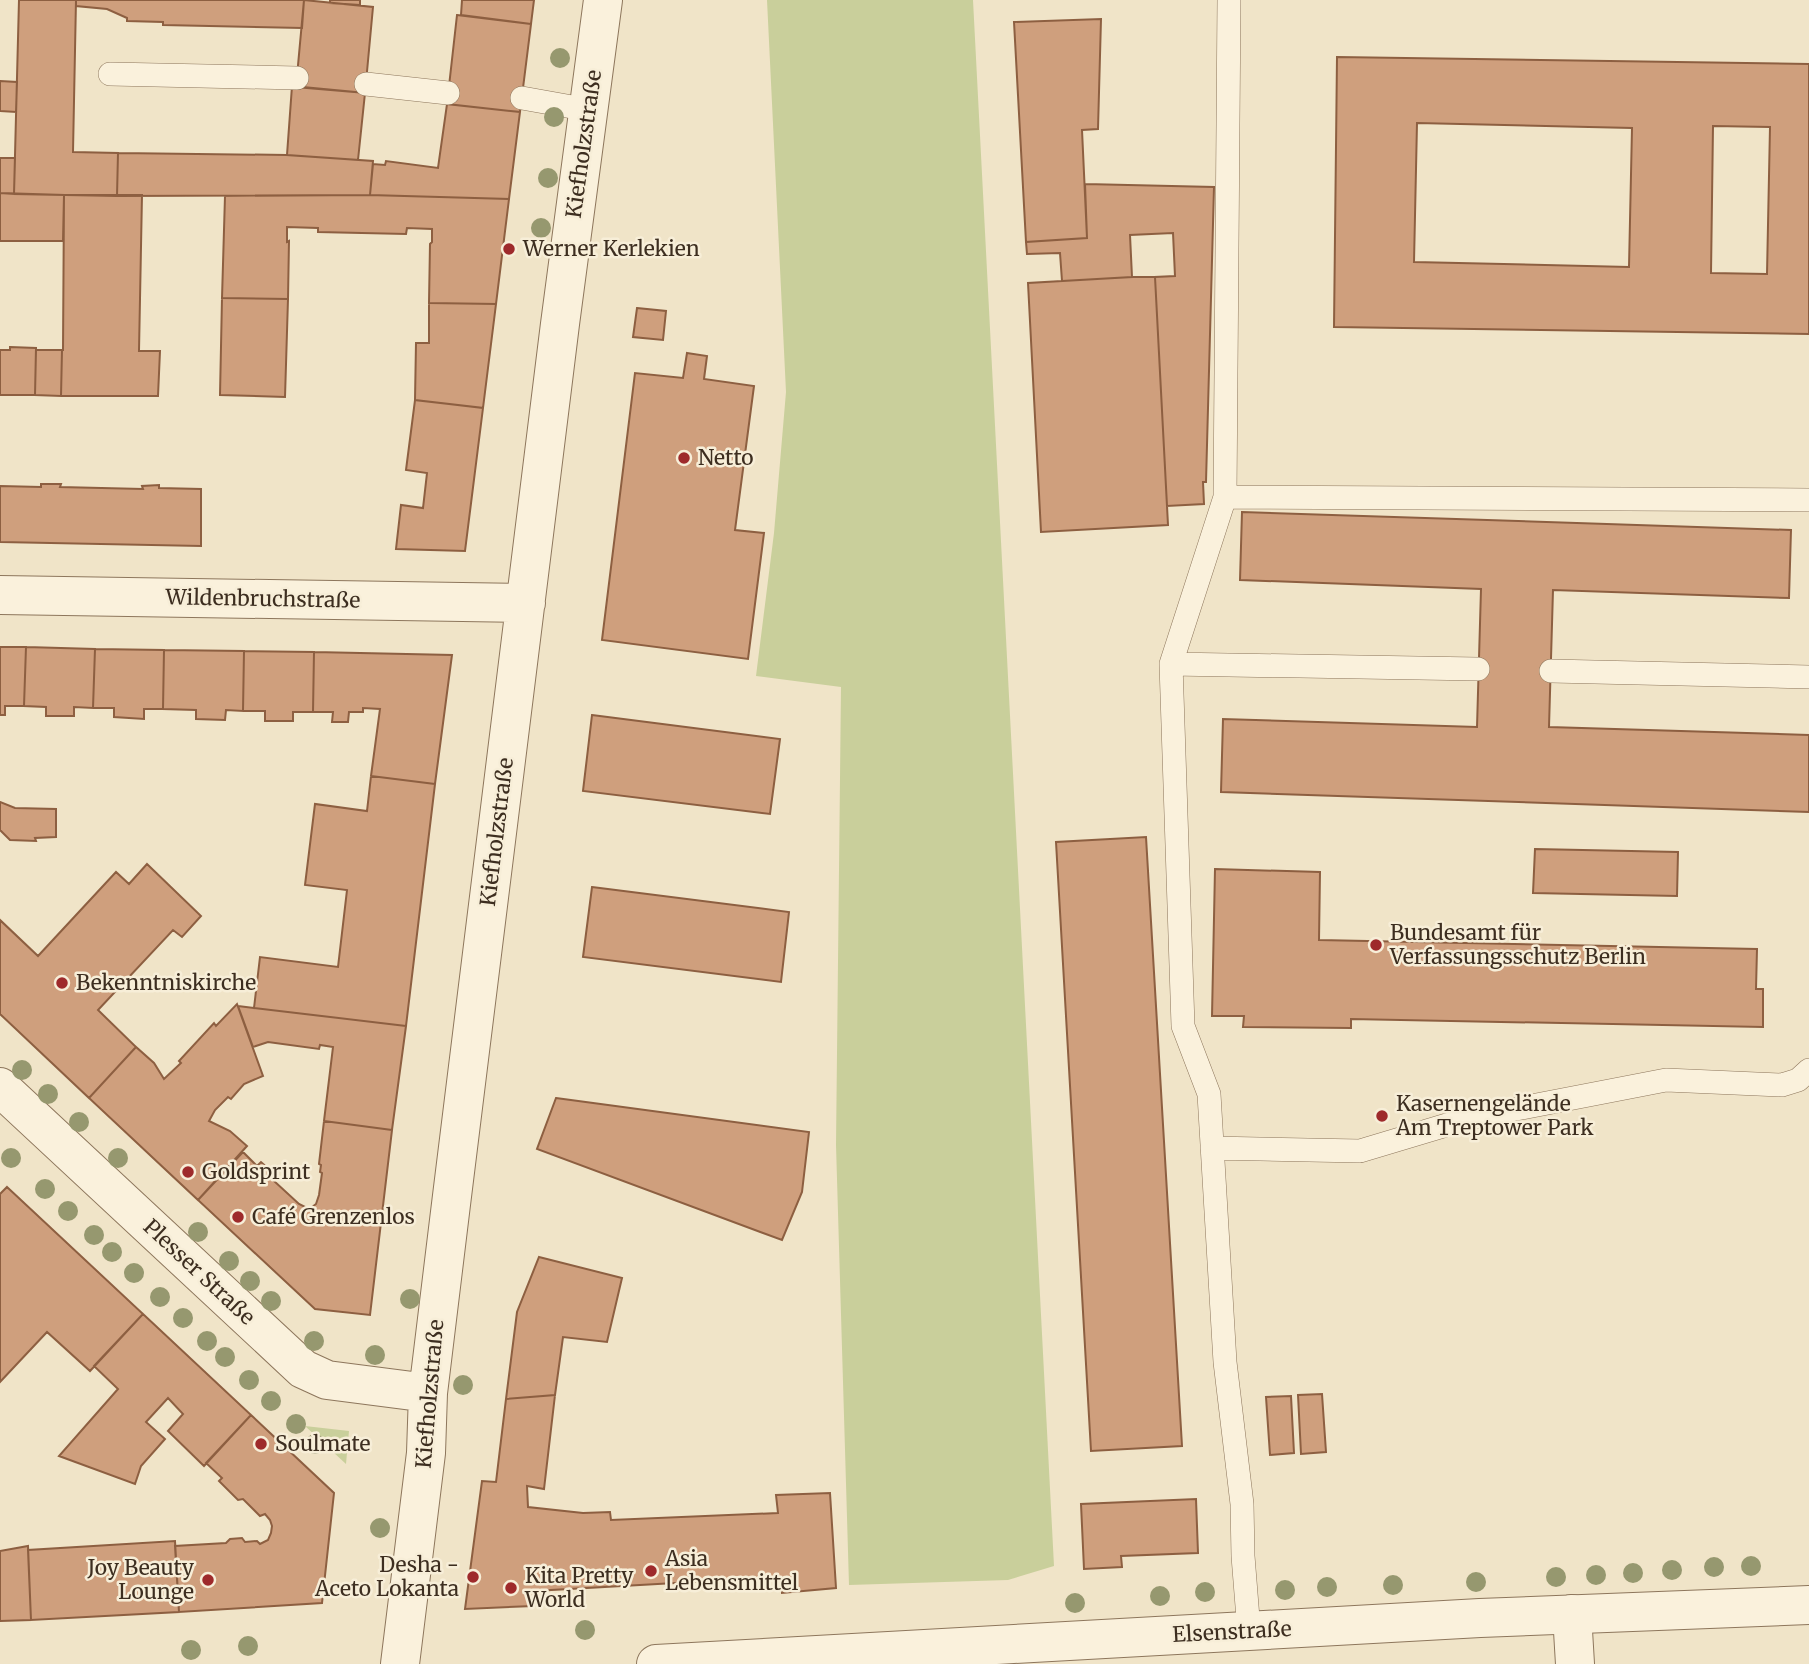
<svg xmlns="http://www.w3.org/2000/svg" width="1809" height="1664" font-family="Merriweather,serif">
	<rect width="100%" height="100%" fill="#f0e4c8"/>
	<path fill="#c9cf9b" d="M767 0H973L1054 1566 1008 1580 849 1585 836 1145 841 687 756 676 774 533 786 392Z
		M305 1426 349 1431 346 1464Z"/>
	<path fill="#cf9f7d" stroke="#8d5f41" stroke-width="2" fill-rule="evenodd" d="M19 0H76L73 152 118 153 117 196 14 194Z
		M76 0H304L302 28 163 25V22L127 21V18L107 9 76 6Z
		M304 0 373 7 365 93 296 87Z
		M330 0H360V5L330 3Z
		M462 0H534L531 24 461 15Z
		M457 15 531 24 520 112 447 104Z
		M1101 19 1098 129 1082 130 1087 238 1026 242 1014 22Z
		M1337 57 1809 64V334L1334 327ZM1417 123 1632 128 1629 267 1414 262ZM1713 126 1770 127 1767 274 1711 273Z
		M0 81 17 82 16 112 0 111Z
		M292 86 365 93 358 160 287 155Z
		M447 104 520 112 509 199 370 195 373 164 385 165 386 161 438 168Z
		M118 153 287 155 373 161 370 195 117 196Z
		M0 158H15L14 194 0 193Z
		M1085 184 1214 187 1206 482H1203L1204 504 1167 506 1155 277 1175 276 1173 233 1130 235 1132 277 1062 281 1060 253 1027 254 1026 242 1087 238Z
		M0 193 64 195 63 241H0Z
		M64 195H142L139 351H160L158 396H61L62 350H63Z
		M370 195 509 199 496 304 429 303 430 244 432 242V229L407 228 406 234 318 232V228L287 227V242L289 241 288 299 222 298 225 196Z
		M1132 277H1155L1168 525 1041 532 1028 283Z
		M222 298 288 299 285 397 220 395Z
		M429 303 496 304 483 408 415 400 416 343H429Z
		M637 308 666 311 663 340 633 337Z
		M10 347 36 348 35 395H0V350H10Z
		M36 350H62L61 396 35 395Z
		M687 353 707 356 704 379 754 386 735 530 764 533 748 659 602 640 635 373 683 378Z
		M415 400 483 408 465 551 396 549 401 505 423 508 427 473 406 470Z
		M41 484H61L60 487 143 489 142 486 159 485V488L201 489V546L0 542V486L41 487Z
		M1242 512 1791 530 1789 598 1553 590 1549 727 1809 735V812L1221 792 1223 719 1477 727 1481 589 1240 580Z
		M0 647H26L24 706H5V715H0Z
		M26 647 95 649 93 708 74 707V716H46V707L24 706Z
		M95 649 164 650 163 709H144V719L114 717V708H93Z
		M164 650 244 651 243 711 226 710 225 720 196 719V710L163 709Z
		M244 651 314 652 313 712H293V721H265V711H243Z
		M314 652 452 655 435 784 371 776 380 709 363 708V712H349L348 722H332L333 712H313Z
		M592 715 780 739 770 814 583 791Z
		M371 776 435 784 406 1026 254 1008 260 957 338 967 347 890 305 885 315 804 367 811Z
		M0 802 15 808 56 809V837L35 838 36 841 10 840 0 830Z
		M1146 837 1182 1446 1091 1451 1056 842Z
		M1535 849 1678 852 1677 896 1533 893Z
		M147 864 201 916 182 937 173 930 98 1010 136 1047 89 1098 0 1014V920L38 956 116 872 129 884Z
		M1215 869 1320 872 1319 940 1757 949 1756 989H1763V1027L1351 1019V1028L1243 1027 1244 1016H1212Z
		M592 887 789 912 781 982 583 957Z
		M237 1004 263 1076 244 1084 231 1099 228 1097 215 1110 209 1121 230 1131 247 1146 198 1200 89 1098 136 1047 154 1063 164 1079 181 1063 179 1061 214 1023 216 1026Z
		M238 1006 406 1026 392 1130 324 1121 333 1047 320 1045 319 1049 268 1042 253 1047Z
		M556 1098 809 1132 802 1192 782 1240 537 1149Z
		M324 1121 392 1130 370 1315 315 1309 198 1200 243 1152 257 1166 261 1162 278 1177 274 1181 299 1204 307 1208 312 1207 316 1204 319 1195 322 1173 320 1172 321 1165 319 1164Z
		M7 1187 143 1314 90 1371 47 1332 0 1382V1194Z
		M539 1257 622 1278 607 1342 563 1337 555 1395 506 1399 517 1312Z
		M143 1314 251 1415 204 1466 168 1431 183 1414 168 1398 146 1422 165 1439 141 1466 135 1484 59 1456 118 1389 94 1366Z
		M1322 1394 1326 1452 1301 1454 1298 1395Z
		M555 1395 544 1489 527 1486 528 1507 583 1513 610 1512 611 1520 778 1513 776 1495 830 1493 836 1588 782 1593V1577L534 1591 533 1606 465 1609 482 1481 496 1482 506 1399Z
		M1291 1396 1294 1453 1270 1455 1266 1397Z
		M251 1415 334 1493 322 1603 179 1612 175 1546 226 1543 230 1539 242 1538 245 1542 257 1541 260 1544 268 1540 271 1533 272 1526 270 1520 265 1514 260 1516 243 1499 238 1500 219 1481 222 1478 206 1463Z
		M1196 1499 1198 1553 1121 1556 1122 1567 1084 1569 1081 1504Z
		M175 1541 179 1612 31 1620 28 1550Z
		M28 1546 31 1620 0 1621V1551Z"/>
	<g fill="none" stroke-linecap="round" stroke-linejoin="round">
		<defs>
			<path id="service" d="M110 74 297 78
				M366 84 448 93
				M522 98 589 110
				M1225 497 1229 0
				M1171 664 1478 669
				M1551 671 1809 677
				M1212 1148 1360 1151 1470 1118 1666 1080 1782 1085 1798 1080 1809 1070
				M1249 1631 1243 1556 1242 1504 1225 1362 1209 1094 1183 1026 1171 664 1225 497 1809 500"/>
			<path id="minor" d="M0 595 526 603
				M0 1087 303 1369 327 1380 428 1393
				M1572 1614 1575 1664
				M400 1664 426 1453 428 1393 452 1196 560 324 603 0"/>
			<path id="tertiary" d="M656 1664 1480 1618 1809 1605"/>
		</defs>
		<use href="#service" stroke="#8d765c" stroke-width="24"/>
		<use href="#minor" stroke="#8d765c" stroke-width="40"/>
		<use href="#tertiary" stroke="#8d765c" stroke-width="40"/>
		<use href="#service" stroke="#faf1dc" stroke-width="23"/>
		<use href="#minor" stroke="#faf1dc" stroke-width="38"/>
		<use href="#tertiary" stroke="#faf1dc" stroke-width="38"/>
	</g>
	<g fill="#96986f">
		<circle cx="560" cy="58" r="10"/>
		<circle cx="554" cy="117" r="10"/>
		<circle cx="548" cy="178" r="10"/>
		<circle cx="541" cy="228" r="10"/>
		<circle cx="22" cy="1070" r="10"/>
		<circle cx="48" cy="1094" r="10"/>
		<circle cx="79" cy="1122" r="10"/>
		<circle cx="11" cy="1158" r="10"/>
		<circle cx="118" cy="1158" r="10"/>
		<circle cx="45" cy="1189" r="10"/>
		<circle cx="68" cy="1211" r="10"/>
		<circle cx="198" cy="1232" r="10"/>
		<circle cx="94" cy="1235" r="10"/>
		<circle cx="112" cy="1252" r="10"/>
		<circle cx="229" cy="1261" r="10"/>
		<circle cx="134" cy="1273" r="10"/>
		<circle cx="250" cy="1281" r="10"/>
		<circle cx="160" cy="1297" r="10"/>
		<circle cx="410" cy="1299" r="10"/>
		<circle cx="271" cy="1301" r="10"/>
		<circle cx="183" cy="1318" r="10"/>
		<circle cx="207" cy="1341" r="10"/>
		<circle cx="314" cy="1341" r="10"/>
		<circle cx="375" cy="1355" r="10"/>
		<circle cx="225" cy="1357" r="10"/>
		<circle cx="249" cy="1380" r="10"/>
		<circle cx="463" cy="1385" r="10"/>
		<circle cx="271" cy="1401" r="10"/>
		<circle cx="296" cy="1424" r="10"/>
		<circle cx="315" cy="1444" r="10"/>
		<circle cx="380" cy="1528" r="10"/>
		<circle cx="1751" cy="1566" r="10"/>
		<circle cx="1714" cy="1567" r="10"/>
		<circle cx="1672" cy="1570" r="10"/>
		<circle cx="1633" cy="1573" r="10"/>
		<circle cx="1596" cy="1575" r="10"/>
		<circle cx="1556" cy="1577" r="10"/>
		<circle cx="1476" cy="1582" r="10"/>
		<circle cx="1393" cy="1585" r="10"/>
		<circle cx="1327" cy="1587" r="10"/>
		<circle cx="1285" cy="1590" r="10"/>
		<circle cx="1205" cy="1592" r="10"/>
		<circle cx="1160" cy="1596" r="10"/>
		<circle cx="1075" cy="1603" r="10"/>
		<circle cx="585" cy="1630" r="10"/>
		<circle cx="248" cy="1646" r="10"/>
		<circle cx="191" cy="1650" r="10"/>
	</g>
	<g fill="#9e2a2b" stroke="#f7eed8" stroke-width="2.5">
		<circle cx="509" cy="249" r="7"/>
		<circle cx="684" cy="458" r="7"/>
		<circle cx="1376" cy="945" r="7"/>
		<circle cx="62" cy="983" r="7"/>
		<circle cx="1382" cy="1116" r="7"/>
		<circle cx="188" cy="1172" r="7"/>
		<circle cx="238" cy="1217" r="7"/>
		<circle cx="261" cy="1444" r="7"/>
		<circle cx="651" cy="1571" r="7"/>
		<circle cx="473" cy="1577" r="7"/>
		<circle cx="208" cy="1580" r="7"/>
		<circle cx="511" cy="1588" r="7"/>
	</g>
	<g text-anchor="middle" stroke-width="5" stroke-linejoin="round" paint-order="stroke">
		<g font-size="21" fill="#3d2e20" stroke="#f7eed8">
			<text transform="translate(584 144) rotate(-82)" y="7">Kiefholzstraße</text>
			<text transform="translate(263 599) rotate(1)" y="7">Wildenbruchstraße</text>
			<text transform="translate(497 832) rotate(-83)" y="7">Kiefholzstraße</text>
			<text transform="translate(199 1272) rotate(43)" y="7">Plesser Straße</text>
			<text transform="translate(430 1394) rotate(-85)" y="7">Kiefholzstraße</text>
			<text transform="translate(1232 1632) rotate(-3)" y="7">Elsenstraße</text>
		</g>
		<g font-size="21" fill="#3d2e20" stroke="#f7eed8" text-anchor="start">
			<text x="523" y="256">Werner Kerlekien</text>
			<text x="698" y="465">Netto</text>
			<text x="1390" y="940">Bundesamt für<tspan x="1390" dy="24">Verfassungsschutz Berlin</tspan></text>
			<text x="76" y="990">Bekenntniskirche</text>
			<text x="1396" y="1111">Kasernengelände<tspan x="1396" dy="24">Am Treptower Park</tspan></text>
			<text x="202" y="1179">Goldsprint</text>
			<text x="252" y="1224">Café Grenzenlos</text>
			<text x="275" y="1451">Soulmate</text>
			<text x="665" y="1566">Asia<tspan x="665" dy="24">Lebensmittel</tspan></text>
			<text x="459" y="1572" text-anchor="end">Desha -<tspan x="459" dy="24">Aceto Lokanta</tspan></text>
			<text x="194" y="1575" text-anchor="end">Joy Beauty<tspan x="194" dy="24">Lounge</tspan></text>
			<text x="525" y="1583">Kita Pretty<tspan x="525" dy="24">World</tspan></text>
		</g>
	</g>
</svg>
